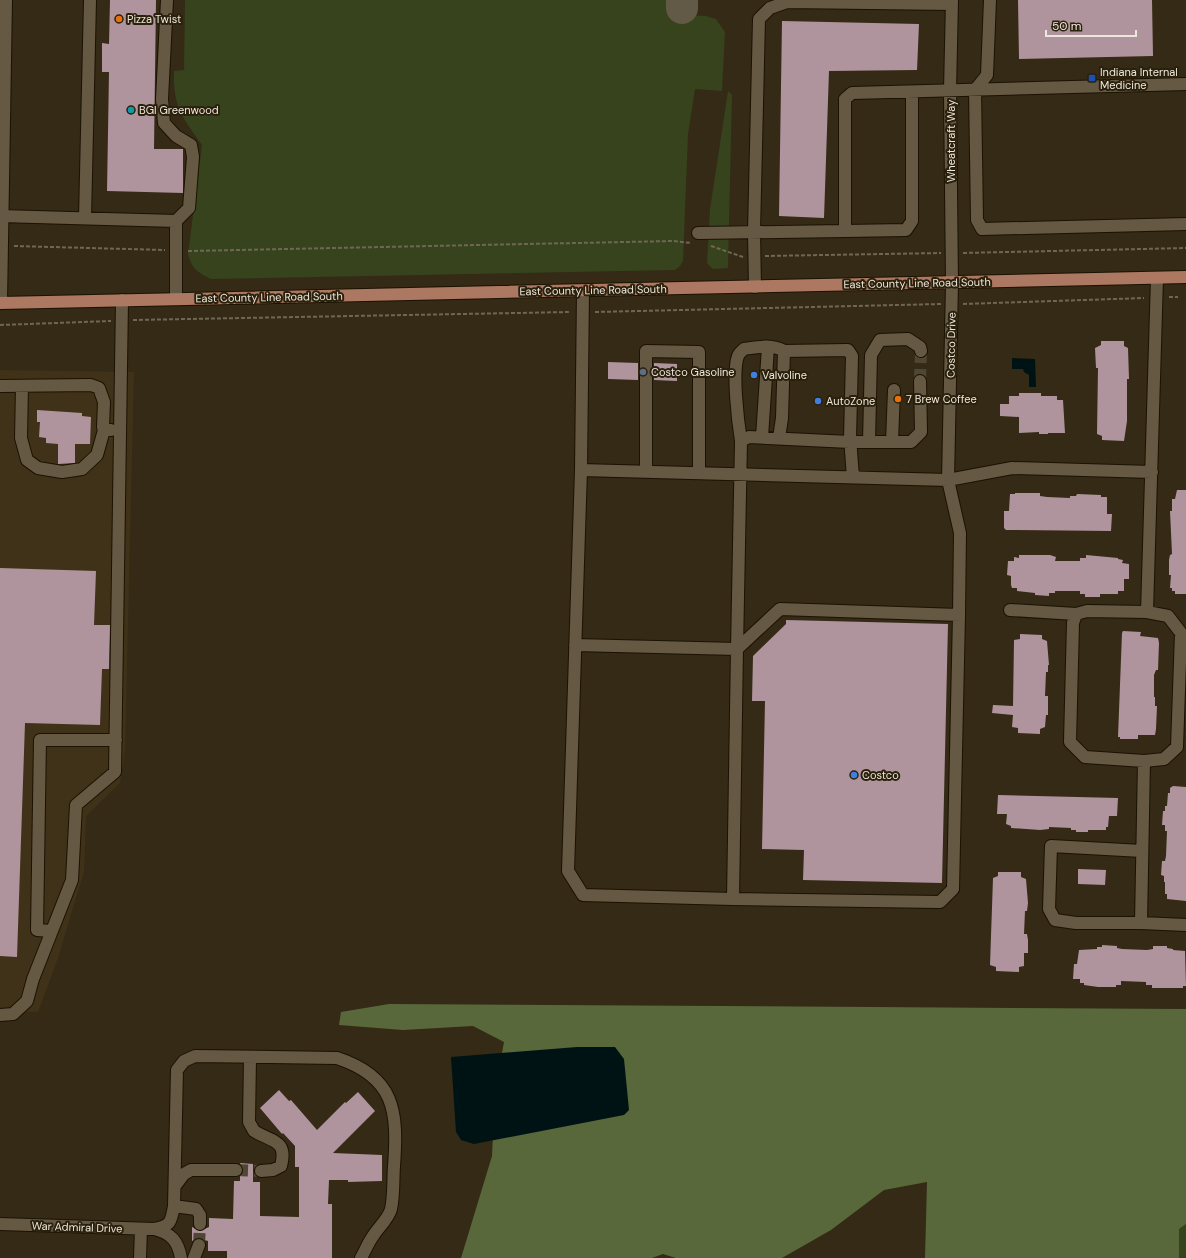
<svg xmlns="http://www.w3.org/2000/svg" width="1186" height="1258" font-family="'DM Sans',sans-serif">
	<rect width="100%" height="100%" fill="#342a16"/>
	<path fill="#403218" d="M0 370 134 372 125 750 120 783 86 816 84 871 58 958 38 1012 0 1011Z"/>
	<path fill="#36431d" d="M185 0H670L669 14 706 16 716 19 720 25 725 32 722 91 695 89 688 134 683 261 680 266 675 270 211 279C197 272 192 269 188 254L202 145C182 117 173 107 174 71L184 70Z
		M728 91 732 95 728 268 713 269 707 263 710 209Z
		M1186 1224V1258H1179V1229Z"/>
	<path fill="#58683a" d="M389 1004 1186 1009V1224L1179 1229V1258H925L927 1182 884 1190 831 1230 782 1258H676L663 1254 652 1258H461L492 1156 495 1091 504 1042 473 1026 403 1030 339 1025 341 1012Z"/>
	<path fill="#001314" d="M1012 358 1035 359 1036 387H1029V375L1024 372 1023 369H1012Z
		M577 1047H615L624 1059 629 1110 624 1115 474 1144 461 1140 456 1132 451 1057Z"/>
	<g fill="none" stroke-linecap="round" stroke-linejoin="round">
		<path stroke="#625947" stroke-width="32" d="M682 8V0"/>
	</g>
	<path fill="#af949d" d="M110 0H156L154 149H183V193L107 191 109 72H102V43L109 44Z
		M1018 0H1152L1153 56 1019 59Z
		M782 21 919 24 917 70 829 71 824 218 779 216Z
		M1101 341H1124V346L1128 348 1129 379H1127V421L1124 441 1102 440V436L1097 434 1098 368H1096L1095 348 1101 345Z
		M608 362 638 363V380L608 379Z
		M654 363 677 364V381L654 380Z
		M1019 393H1041V396H1057V400H1063L1065 433H1048V434H1039V432L1019 433V417L1000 416V404H1009V396H1019Z
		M37 410 82 413V416L91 417 90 444H75V463L58 464V444L46 443V438L39 437 40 422H37Z
		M1177 490H1186V594H1175V591H1172V588H1170L1171 575H1169V560L1170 555 1172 554 1170 511H1172V499H1175Z
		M1015 493H1040V496L1047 497 1070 498V496H1076L1077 494 1101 495V497H1107V514H1112L1111 531 1006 530 1004 528V511H1009L1010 494H1015Z
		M1019 555H1050L1056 557 1055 561H1080V558H1086V555L1118 558V559L1123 560 1122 563 1129 564V579H1124V591H1118V594H1100V597H1085V594H1080V591H1055V593H1049V596L1035 595V593L1017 591V588H1012L1011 585V576L1007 575 1008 561H1014V557L1019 558Z
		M0 568 96 571 94 625H110L109 669H102L100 725 25 723 17 957 0 956Z
		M786 620 948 624 942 883 803 880 804 850 762 849 765 701H752L753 656 786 624Z
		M1123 631 1141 632 1140 636 1158 638 1159 643 1158 670H1156L1154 675V697H1155V706H1157L1156 729 1155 735H1138V739H1120V737H1118L1122 633Z
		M1020 634 1042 635V639L1047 641 1049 665H1048V672H1046L1045 696H1048V715H1046L1045 727 1040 729V734L1018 733V728L1012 727 1013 715 992 713 993 705 1013 706 1014 640 1020 639Z
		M1173 786 1186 787V901L1167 899V894H1165V882H1164V876L1161 875 1162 861H1165L1166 856 1167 831H1165V825H1162L1163 811H1165V806H1167L1168 793H1170V788Z
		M998 795 1118 798 1117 816H1109L1108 827H1106V830H1088V832H1076V830H1071V828L1049 827V829L1040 830 1011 828V826L1006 824 1007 814H997Z
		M1078 869 1106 870 1105 885 1078 884Z
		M998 872H1021V877L1026 879 1028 903 1027 911H1025L1024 934H1027L1028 940V953H1024V966L1019 967V972L996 971V967L990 965 993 878 998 876Z
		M1102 945 1117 946V948L1122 949 1147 950 1153 949V946H1167V948L1173 949V950L1185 951 1186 986H1183V988H1152V985H1146V982L1121 981V985H1116V987H1098L1084 985V983H1080V979H1073L1074 964H1077L1079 950 1097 949V947H1102Z
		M279 1090 289 1101 291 1100 317 1130 345 1102 346 1103 358 1092 375 1111 333 1153 382 1155V1181L348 1182V1180H329L328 1204H332V1258H227V1251H208V1241L198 1238 192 1241V1227L200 1231 209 1227V1218L233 1219 234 1181H240V1176L243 1170 240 1163 253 1164V1182H260V1216L299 1217V1167H295V1146L283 1133 282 1134 260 1108Z"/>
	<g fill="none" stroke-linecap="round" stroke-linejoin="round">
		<path stroke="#504634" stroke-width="12" stroke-dasharray="12 6" stroke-linecap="butt" d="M920 381 921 351
			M236 1170 261 1171
			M199 1245 200 1224"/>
		<defs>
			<path id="minor" d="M167 0 162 99 164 123 176 136 191 145 193 157 189 208 176 221
				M990 0 987 75 975 90 977 220 982 229 1186 224
				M912 92V221L906 230 845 231V99L852 93 1186 84
				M0 216 176 221V299
				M85 218 90 0
				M698 233 845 231
				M755 287 754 232 759 19 770 8 787 2 952 4
				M583 291 581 470 948 480 1012 468 1152 472
				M1 303 6 0
				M0 386 91 385 99 388 104 402 103 427 104 430H111
				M22 386 21 438 27 460 38 468 62 472 82 469 97 455 104 430
				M762 437 768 347
				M779 438 782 418 784 351
				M741 441C738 422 732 372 738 356 739 353 742 351 744 349 758 347 772 344 784 351L848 350 852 356 850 438 853 477
				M869 442 871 355 880 340 908 339 920 347 921 351
				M892 442 894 390
				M581 470 568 871 583 895 733 899 737 649 780 609 959 615 960 533 948 480 952 283 950 91 952 0
				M646 472V351L699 352V473
				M1010 610 1076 614
				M575 645 737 649 741 441 749 437 850 442H911L921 432 920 381
				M1144 761 1085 757 1070 742 1073 623 1076 614 1087 611 1147 612
				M1142 851 1051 846 1049 909 1055 920 1076 923H1141L1144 761 1164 759 1177 747 1181 633 1168 616 1147 612 1157 278
				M733 899 940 902 953 889 959 615
				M1141 923 1186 925
				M52 931 37 930 40 740H116
				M0 1015 13 1014 27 1001 33 979 72 880 76 805 115 772 122 300
				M250 1057 249 1122 254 1131C271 1142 288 1139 281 1166L273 1170 261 1171
				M175 1186 184 1174 191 1170H236
				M174 1206 196 1209 200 1215V1224
				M0 1224 154 1229C171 1233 178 1241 181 1258
				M154 1229C171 1226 171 1222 174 1206L177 1070 184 1061 195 1056 337 1058C395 1077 398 1111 394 1166 393 1180 394 1195 391 1209 389 1218 378 1228 373 1236 368 1243 365 1251 361 1258
				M140 1258 141 1229
				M194 1258 199 1245"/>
			<path id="major" d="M0 303 1186 277"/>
		</defs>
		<use href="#minor" stroke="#1c1202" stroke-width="14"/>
		<use href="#major" stroke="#1c1202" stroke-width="14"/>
		<path stroke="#6f6755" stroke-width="2" stroke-dasharray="4 2" stroke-linecap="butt" d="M14 246 165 250
			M711 246 743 257
			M188 251 673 241 691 243
			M963 253 1186 248
			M765 256 941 253
			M1169 297H1178
			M963 304 1144 298
			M595 312 941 304
			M133 320 571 312
			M0 325 111 321"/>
		<use href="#minor" stroke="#655944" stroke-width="12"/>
		<use href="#major" stroke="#ad7861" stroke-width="12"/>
	</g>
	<g fill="#e8710a" stroke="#2a200c" stroke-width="1.5">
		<circle cx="119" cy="19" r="4"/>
		<circle cx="898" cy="399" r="4"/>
	</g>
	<rect fill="#1a4fb4" stroke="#2a200c" stroke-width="1.5" x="1088" y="74" width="8" height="8" rx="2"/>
	<circle fill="#0f9aa8" stroke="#2a200c" stroke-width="1.5" cx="131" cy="110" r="4"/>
	<circle fill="#5c6f8a" stroke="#2a200c" stroke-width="1.5" cx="643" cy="372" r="4"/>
	<g fill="#3f7fe0" stroke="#2a200c" stroke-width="1.5">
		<circle cx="754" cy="375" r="4"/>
		<circle cx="818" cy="401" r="4"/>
		<circle cx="854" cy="775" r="4"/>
	</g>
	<g text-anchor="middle" stroke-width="4" stroke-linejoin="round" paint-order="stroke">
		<g font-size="11" fill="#ede7db" stroke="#2a200c" text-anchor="start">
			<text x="127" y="23">Pizza Twist</text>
			<text x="1100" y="76">Indiana Internal<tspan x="1100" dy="13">Medicine</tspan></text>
			<text x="139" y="114">BGI Greenwood</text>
			<text x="651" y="376">Costco Gasoline</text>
			<text x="762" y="379">Valvoline</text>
			<text x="906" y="403">7 Brew Coffee</text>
			<text x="826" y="405">AutoZone</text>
			<text x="862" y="779">Costco</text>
		</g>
		<g font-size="11" fill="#ede7db" stroke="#2a200c">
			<text transform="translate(951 141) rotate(-90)" y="4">Wheatcraft Way</text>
			<text transform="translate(917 283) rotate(-1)" y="4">East County Line Road South</text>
			<text transform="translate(593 290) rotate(-1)" y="4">East County Line Road South</text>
			<text transform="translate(269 297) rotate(-1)" y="4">East County Line Road South</text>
			<text transform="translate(951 345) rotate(-89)" y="4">Costco Drive</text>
			<text transform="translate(77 1227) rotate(2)" y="4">War Admiral Drive</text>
		</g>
	</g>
	<path d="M1046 30v6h90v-6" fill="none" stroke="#ede7db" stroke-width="2"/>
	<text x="1052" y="30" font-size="12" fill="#ede7db" stroke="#2a200c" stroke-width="3" paint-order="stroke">50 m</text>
</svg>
